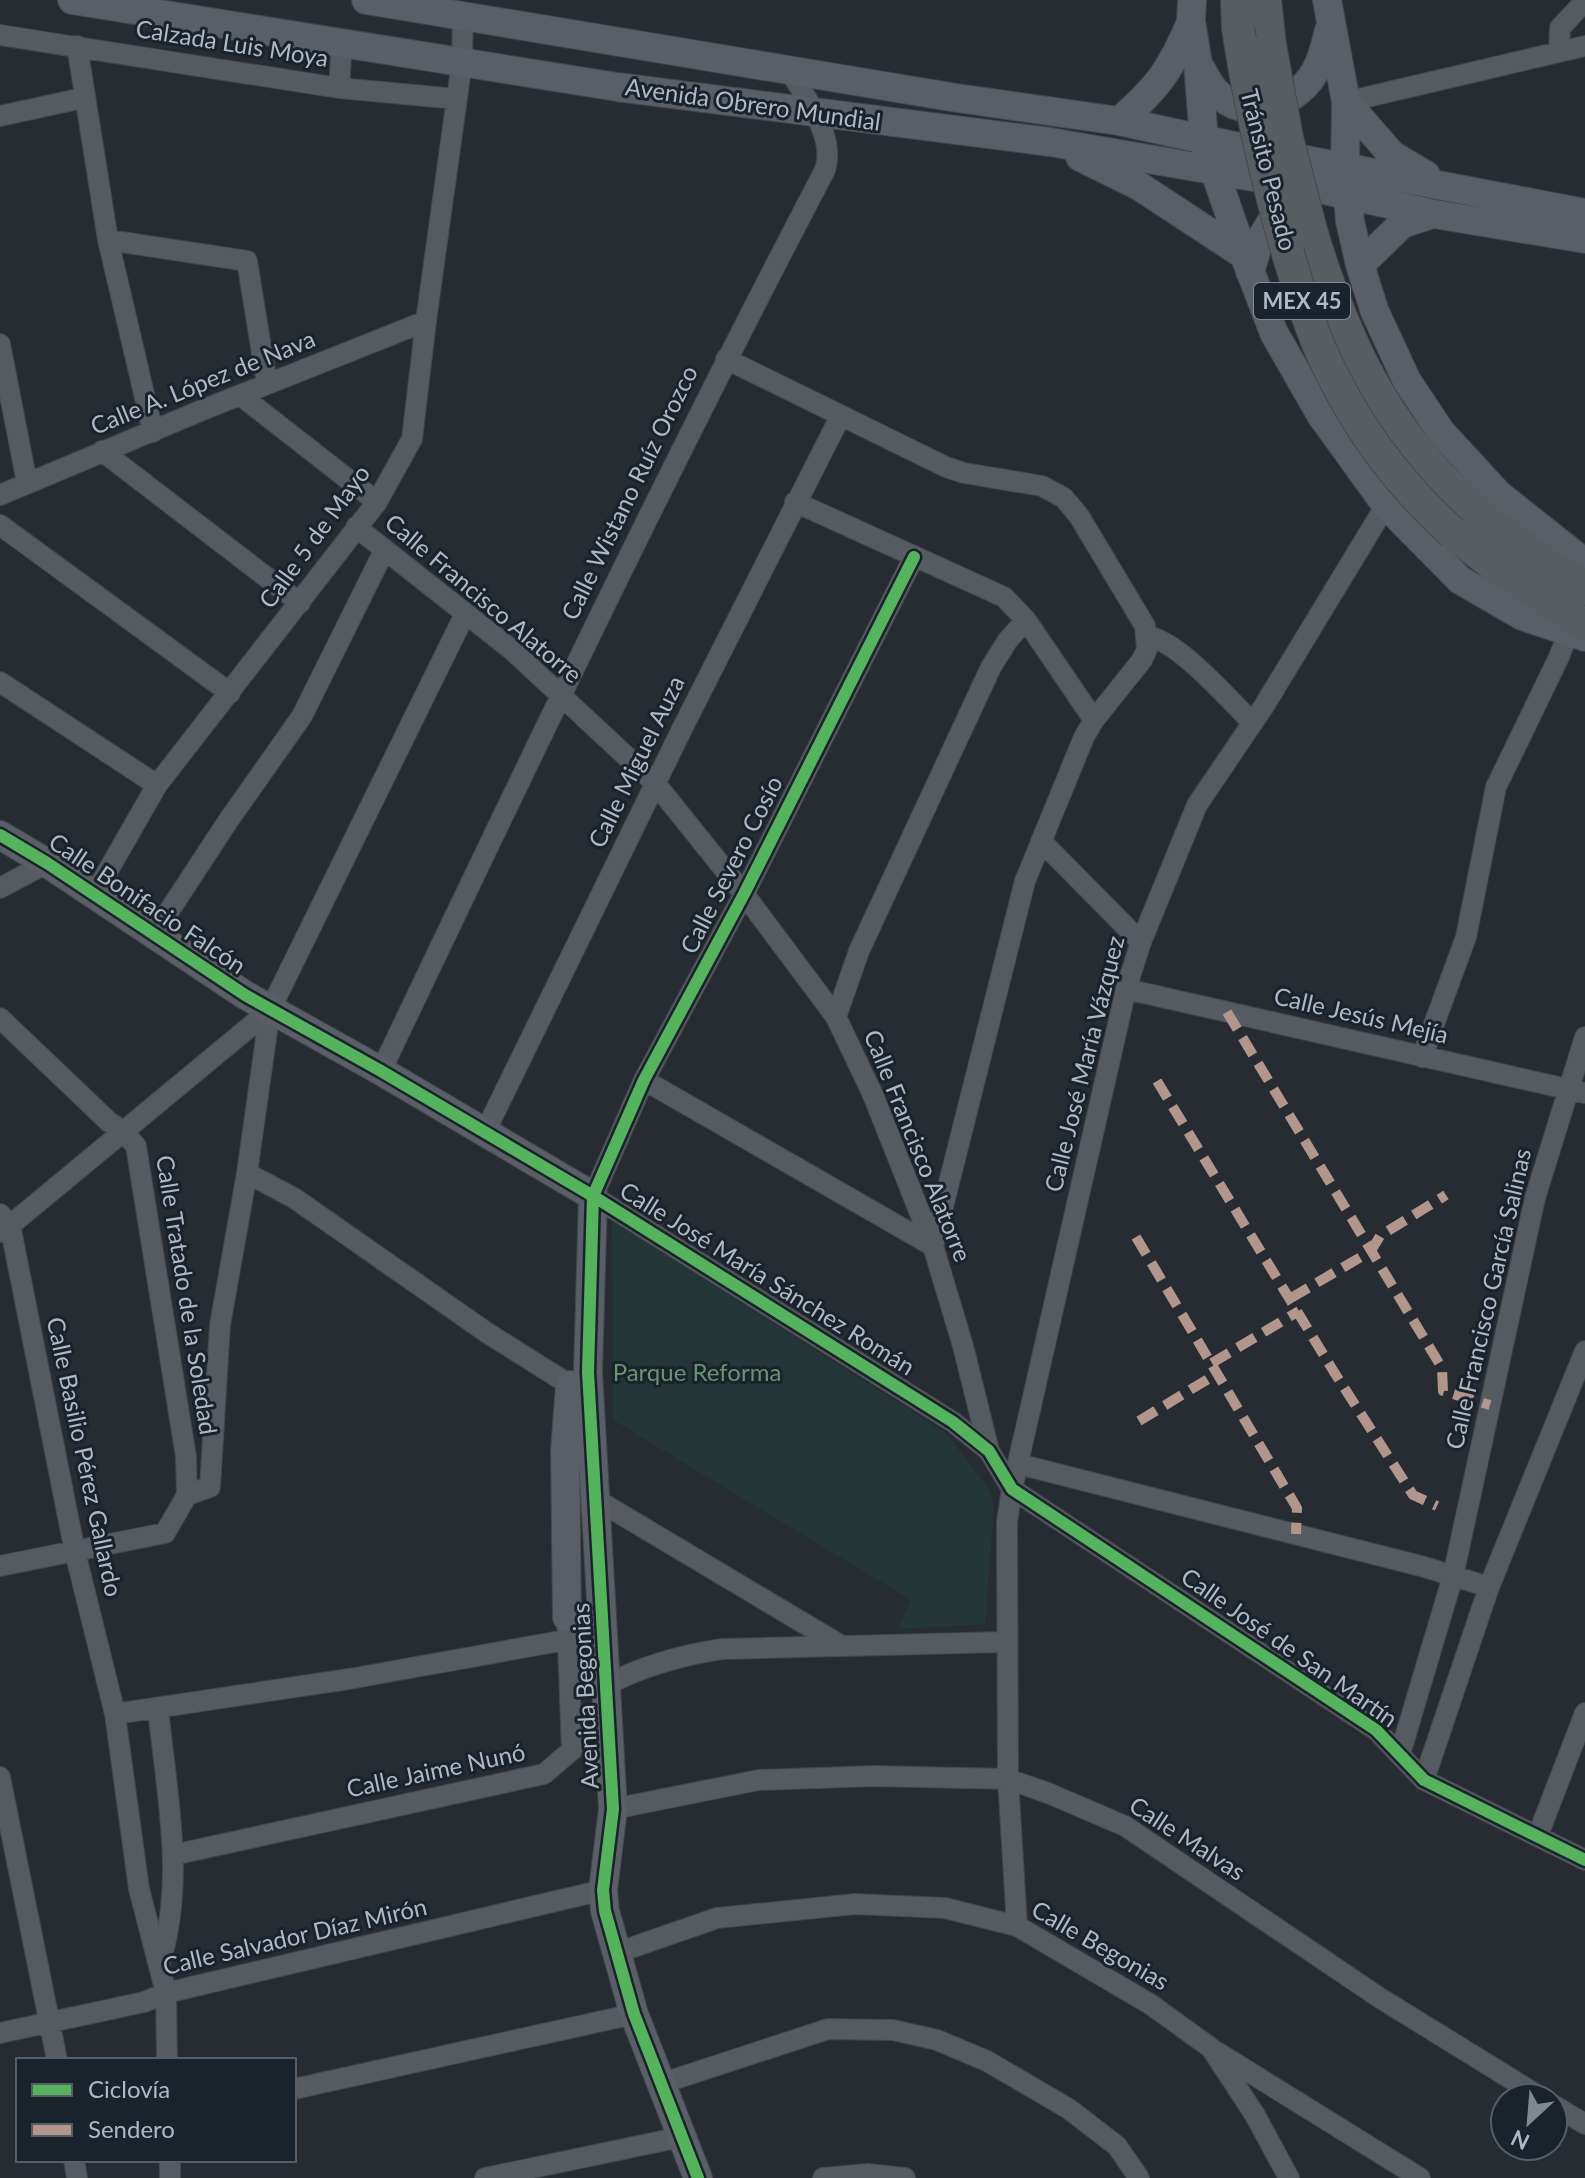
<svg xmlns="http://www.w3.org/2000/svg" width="1585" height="2178" font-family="Lato,sans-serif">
	<rect width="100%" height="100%" fill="#272c32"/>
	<path fill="#243638" d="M612 1221 946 1433 986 1485 994 1505 985 1624 898 1629 911 1600 613 1420Z"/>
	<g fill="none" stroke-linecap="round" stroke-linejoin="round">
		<defs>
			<path id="street" d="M0 35 339 88 457 99
				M77 46 108 240 153 432
				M1559 52 1560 28 1585 1
				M339 88 342 41
				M1346 102 1585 46
				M0 116 83 98
				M108 240 247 261 267 384
				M0 344 27 483
				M240 395 377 502
				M102 451 300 603
				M0 495 200 411 426 321
				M795 502 1004 597 1026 620 1094 720
				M0 525 230 693
				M356 527 512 650 655 783 744 894 836 1017 873 1095 933 1246 963 1346 989 1451
				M914 557 744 894 644 1080 593 1196 953 1422 989 1451 1012 1489 1376 1730 1424 1780 1585 1860
				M465 614 270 1010 247 1173 294 1198 486 1332 570 1385 579 1379
				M1147 636C1179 641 1228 699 1253 723
				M0 682 157 785
				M1041 841 1141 942
				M0 888 47 863
				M94 895 157 785 377 502 412 439 426 321 462 62 463 15
				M154 934 228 821 302 716 384 551
				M1126 989 1585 1093
				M836 1017 859 951 991 667 1008 640 1026 620
				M0 1018 109 1122 124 1132 136 1146 186 1457 187 1495
				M1422 1057 1466 937 1496 787 1559 657 1568 633
				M381 1071C525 769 669 467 825 170 836 137 806 99 790 71
				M644 1080 933 1246 1025 881 1084 737 1094 720 1142 660 1147 649 1145 626 1079 516 1064 498 1042 486 964 473 946 467 726 359
				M485 1132 683 727 840 417
				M0 1214 10 1225 75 1552 115 1714 139 1889 166 1993 167 2060
				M2 1232 270 1010
				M1018 1464 1421 1566 1489 1587
				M187 1495 210 1487 220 1325 247 1173
				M597 1500 842 1646
				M0 1566 165 1533 187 1495
				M606 1685C643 1666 681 1655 723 1649L1006 1642
				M158 1708C166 1790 186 1881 160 1962
				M115 1714 349 1679 566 1640
				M1400 1754 1453 1576 1535 1198 1585 1037
				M0 1777 57 2060
				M1424 1780 1489 1587 1585 1351
				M613 1809 759 1780 873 1776 1008 1779 1048 1793 1125 1826 1380 1998 1542 2098
				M1538 1835 1585 1713
				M173 1855 544 1774 572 1750 567 1617 603 1612
				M1017 1926 1008 1779 1007 1522 1012 1489 1126 989 1141 942 1197 805 1264 706 1386 505
				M616 1953 717 1918 855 1904 945 1908 1017 1926 1150 2004 1211 2048 1255 2115 1289 2178
				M0 2033 144 2002 166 1993 603 1890
				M1217 2052 1420 2178
				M660 2084 828 2029 893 2030 937 2040 987 2061 1069 2109 1117 2146 1139 2178
				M294 2089 634 2014
				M1553 2105 1585 2124
				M74 2160 77 2178
				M170 2160V2178
				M485 2178 681 2137
				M823 2178 868 2174 905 2178"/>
			<path id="secondary" d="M72 0 617 87 1050 142 1311 187 1434 214 1585 239
				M366 0 957 98 1119 121 1239 147 1585 213
				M1192 0 1191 21 1198 64 1204 140 1238 239 1274 333 1321 415 1386 505 1460 580 1522 616 1585 637
				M1327 0 1346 102 1345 167 1350 221 1360 265 1375 312 1407 381 1441 432 1498 494 1585 563
				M1198 64C1204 73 1208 83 1215 91 1246 126 1301 104 1318 66 1323 55 1326 42 1329 30
				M1346 102 1392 155 1426 175
				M1119 121C1158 88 1171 69 1191 22
				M1080 157 1139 186 1244 255
				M1360 265 1402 224 1433 214
				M1250 272 1259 242 1271 222 1296 211
				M0 835 47 863 245 995 381 1071 593 1196 588 1372 613 1809 603 1890 605 1911 634 2014 698 2178
				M567 1617 565 1451 570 1385"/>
			<path id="primary" d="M1237 0 1238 28
				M1265 0 1270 45
				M1312 234C1344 339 1384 427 1466 502 1502 536 1545 561 1585 589
				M1453 533 1496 567 1585 625"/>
		</defs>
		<use href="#street" stroke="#43474b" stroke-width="22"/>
		<use href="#secondary" stroke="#43474b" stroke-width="30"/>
		<use href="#primary" stroke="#44484f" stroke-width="34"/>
		<use href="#street" stroke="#565a61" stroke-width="20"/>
		<use href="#secondary" stroke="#5a5e66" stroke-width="28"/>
		<use href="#primary" stroke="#585d62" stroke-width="32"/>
		<defs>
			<path id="primary-bridge" d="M1238 28C1250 107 1267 184 1290 260 1302 299 1313 338 1332 374 1362 435 1403 488 1453 533
				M1270 45 1287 138 1312 234"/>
		</defs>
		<use href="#primary-bridge" stroke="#44484f" stroke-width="34" stroke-linecap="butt"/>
		<use href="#primary-bridge" stroke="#585d62" stroke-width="32"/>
		<path stroke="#b2968c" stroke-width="10" stroke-dasharray="20 10" stroke-linecap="butt" d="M1227 1012 1442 1368 1443 1391 1490 1405
			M1157 1081 1334 1372 1413 1495 1437 1506
			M1136 1237 1297 1508 1296 1534
			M1291 1298 1371 1251 1380 1236 1446 1195
			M1212 1363 1299 1311
			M1139 1421 1218 1373"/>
		<defs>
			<path id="cycleway" d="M0 835 47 863 245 995 381 1071 593 1196 953 1422 989 1451 1012 1489 1376 1730 1424 1780 1585 1860
				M698 2178 634 2014 605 1911 603 1890 613 1809 588 1372 593 1196 644 1080 744 894 914 557"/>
		</defs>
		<use href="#cycleway" stroke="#1a222c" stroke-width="17"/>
		<use href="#cycleway" stroke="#56b35d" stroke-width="12"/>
	</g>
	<g text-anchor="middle" stroke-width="6" stroke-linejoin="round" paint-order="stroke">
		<rect fill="#1a222c" stroke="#838b96" stroke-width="2" x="1254" y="283" width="96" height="36" rx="6"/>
		<g font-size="22" font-weight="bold" fill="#b0b8c4">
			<text x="1302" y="309">MEX 45</text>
		</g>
		<g font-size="24" fill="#b0b8c4" stroke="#1a222c">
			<text transform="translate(232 44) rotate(9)" y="8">Calzada Luis Moya</text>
			<text transform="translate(753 105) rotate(8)" y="8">Avenida Obrero Mundial</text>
			<text transform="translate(1268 170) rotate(76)" y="8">Tránsito Pesado</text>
			<text transform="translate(203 383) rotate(-22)" y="8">Calle A. López de Nava</text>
			<text transform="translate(630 493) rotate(-64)" y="8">Calle Wistano Ruíz Orozco</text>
			<text transform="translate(315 537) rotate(-54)" y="8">Calle 5 de Mayo</text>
			<text transform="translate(483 599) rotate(40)" y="8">Calle Francisco Alatorre</text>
			<text transform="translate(637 762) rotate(-64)" y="8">Calle Miguel Auza</text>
			<text transform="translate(732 865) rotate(-63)" y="8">Calle Severo Cosío</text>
			<text transform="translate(147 904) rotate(34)" y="8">Calle Bonifacio Falcón</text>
			<text transform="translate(1361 1016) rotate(13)" y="8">Calle Jesús Mejía</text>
			<text transform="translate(1085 1064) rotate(-76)" y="8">Calle José María Vázquez</text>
			<text transform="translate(917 1146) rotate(68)" y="8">Calle Francisco Alatorre</text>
			<text transform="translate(767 1279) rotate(32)" y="8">Calle José María Sánchez Román</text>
			<text transform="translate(186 1295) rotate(81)" y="8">Calle Tratado de la Soledad</text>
			<text transform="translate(1489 1299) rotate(-77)" y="8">Calle Francisco García Salinas</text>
			<text transform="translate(84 1457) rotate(78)" y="8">Calle Basilio Pérez Gallardo</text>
			<text transform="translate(1289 1648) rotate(35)" y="8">Calle José de San Martín</text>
			<text transform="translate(586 1696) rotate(-93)" y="8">Avenida Begonias</text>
			<text transform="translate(436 1771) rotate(-12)" y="8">Calle Jaime Nunó</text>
			<text transform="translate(1187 1839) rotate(33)" y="8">Calle Malvas</text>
			<text transform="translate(295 1937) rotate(-13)" y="8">Calle Salvador Díaz Mirón</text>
			<text transform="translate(1100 1946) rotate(30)" y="8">Calle Begonias</text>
		</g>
		<g font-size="24" fill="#689472" stroke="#1a222c">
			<text x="697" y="1381">Parque Reforma</text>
		</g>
	</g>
	<rect x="16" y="2058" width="280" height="104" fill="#1a222c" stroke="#565e69" stroke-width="2"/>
	<rect x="32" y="2084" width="40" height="12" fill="#56b35d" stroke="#565e69" stroke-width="2"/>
	<text x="88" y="2098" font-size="24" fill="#b0b8c4">Ciclovía</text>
	<rect x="32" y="2124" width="40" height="12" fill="#b2968c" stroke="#565e69" stroke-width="2"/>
	<text x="88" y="2138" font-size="24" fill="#b0b8c4">Sendero</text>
	<g transform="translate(1529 2122) rotate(206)"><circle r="38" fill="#1a222c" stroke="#565e69" stroke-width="2"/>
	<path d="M0-6L14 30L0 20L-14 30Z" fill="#808791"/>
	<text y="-12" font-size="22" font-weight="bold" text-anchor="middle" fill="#b0b8c4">N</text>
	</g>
</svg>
